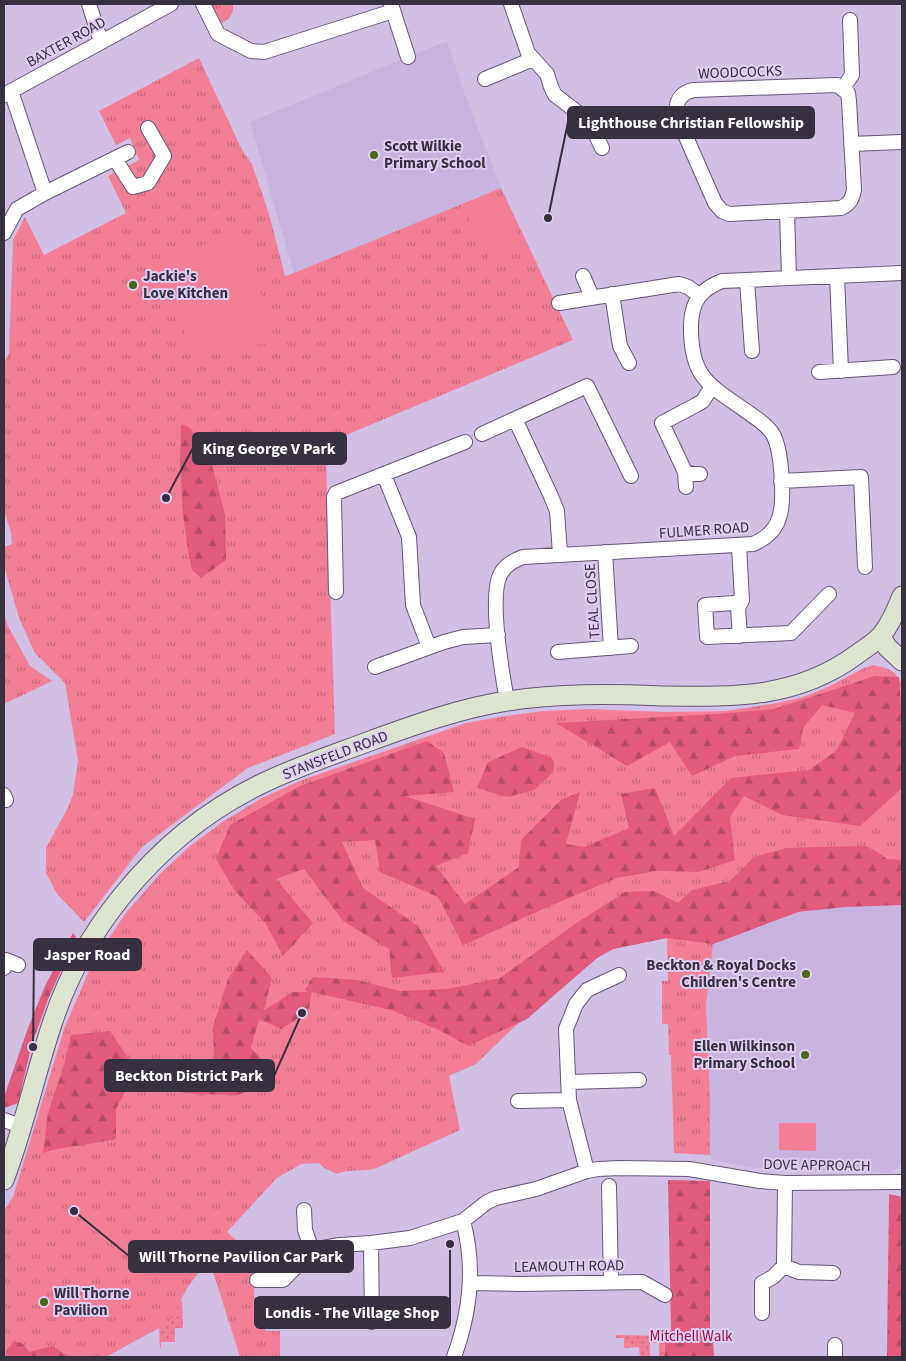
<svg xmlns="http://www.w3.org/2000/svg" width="906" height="1361" font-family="'Source Sans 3',sans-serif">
	<defs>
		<pattern id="grass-tufts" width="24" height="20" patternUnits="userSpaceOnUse" patternTransform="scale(1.25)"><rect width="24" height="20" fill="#f37e98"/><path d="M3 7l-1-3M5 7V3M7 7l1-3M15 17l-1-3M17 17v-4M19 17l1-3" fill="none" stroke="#c6687d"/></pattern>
		<pattern id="forest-firs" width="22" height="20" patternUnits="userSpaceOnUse" patternTransform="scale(1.25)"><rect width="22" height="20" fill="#e05b7d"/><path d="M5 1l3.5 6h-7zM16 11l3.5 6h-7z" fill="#b64c68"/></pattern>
		<pattern id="garden-dots" width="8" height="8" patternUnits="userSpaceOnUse" patternTransform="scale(1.25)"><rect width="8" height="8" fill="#f37e98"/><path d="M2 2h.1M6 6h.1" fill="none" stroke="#c6687d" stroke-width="1.8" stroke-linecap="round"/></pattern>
	</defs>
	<rect width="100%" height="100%" fill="#d1bfe4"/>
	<path fill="#c8b3de" d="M447 41 465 95 501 188 294 273 250 122Z
		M902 905V1161L899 1167 890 1173 785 1170 748 1167 713 1160 710 1155V1100L706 1005 713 944 798 912 839 907Z"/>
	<path fill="url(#grass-tufts)" d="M210 4H233C234 14 229 21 219 24Z
		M199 58 242 150 252 164 269 214 285 276 294 273 501 188 573 340 327 443 326 460 335 734 248 768 142 847 84 922 57 894 46 873V848L67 809 73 795 78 761 65 683 35 653 19 618 4 566V547L12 544 11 532 4 511V363L9 353 13 240 25 217 44 255 126 213 108 176 139 160 130 138 116 145 99 111Z
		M4 613 8 626 30 666 52 681 4 704Z
		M873 665C888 668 897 671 902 685V886L798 912 713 944 706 1005 710 1100V1155L674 1153 671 1055H669L668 1024H662V981H668L667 938 613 949 597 958 512 1029 476 1064 449 1076 460 1130C433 1142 405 1155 379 1167 365 1173 350 1168 337 1174L324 1168 319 1163 301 1164 277 1178 227 1232 238 1242 239 1248H245L255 1253 254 1297H265V1331H280V1357H240L209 1259 187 1288 170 1322 106 1357H4V1211L13 1197 64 1029 92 964 125 914 160 874 190 846 224 821 262 798 302 780 466 723 506 716 543 711 587 709 663 712 726 711 772 704 800 698 826 688 864 668Z"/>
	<path fill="url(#forest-firs)" d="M181 424 189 427 208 449 225 515 226 560 201 578 192 570 188 551 183 514 180 462Z
		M875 676 899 677 902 726V788L860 826 782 815 744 796 730 817 735 860 699 872 656 871 617 878 559 902 463 945 438 897 380 872 375 840 342 842 363 888 418 926 444 972 392 978 389 949 343 921 304 869 276 879 313 923 283 956 266 924 235 891 216 859 230 825 300 786 427 741 444 753 454 792 405 796 475 819 468 853 436 866 465 904 519 867 521 840 561 800 580 792 566 844 584 847 629 828 621 794 655 788 674 836 731 778 809 770 837 750 855 713 822 705 803 728 799 749 735 756 692 776 670 742 627 766 556 723 716 714 774 709Z
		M522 747 552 758 554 763 553 772 534 790 508 797 477 788 488 762Z
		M865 846 876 851 887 859 902 860V905L845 907 798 912 713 944 667 938 613 949 597 958 527 1019 468 1046 439 1030 391 1010 312 992 308 1012 281 1029 259 1019 251 1048 268 1065 263 1087 237 1095 194 1094 147 1087 132 1078 116 1109V1139C92 1145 67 1145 43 1153L48 1113 64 1065 71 1035 110 1031 129 1059C157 1064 186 1059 214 1062L213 1027 228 979 247 950 272 978 264 1010 293 992H308L305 990 313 977 357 980 400 991 448 989 500 978 575 924 625 892 654 891 678 903 692 890 730 881 754 857 786 848Z
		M73 933 76 937 49 997 32 1044 18 1103 4 1108V1097L28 1028 45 986Z
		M668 1180 710 1181V1327L713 1338 714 1357H664L665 1339 671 1330Z
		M889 1194 902 1197V1357H887Z
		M14 1341 23 1344 29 1352 53 1346 68 1357H9L6 1351Z"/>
	<path fill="url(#garden-dots)" d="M180 1301 182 1302 183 1328H175V1342H161V1348H160L159 1327 170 1322Z
		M616 1335 662 1336 665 1339 664 1357H659V1343H650V1357H640L639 1347 624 1348V1338H616Z"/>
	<path fill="#f37e98" d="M500 197 525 247 491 263 467 214Z
		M241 226 276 343 191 351 165 264Z
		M779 1123H816V1151L779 1150Z"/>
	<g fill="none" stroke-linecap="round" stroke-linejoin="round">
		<defs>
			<path id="street" d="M89 4 101 42
				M203 4 218 34 251 51 264 52 393 11
				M391 4 408 57
				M511 4 528 53 547 74 551 87 555 95 590 122 602 148
				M485 79 533 59
				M837 85 848 93 849 101 854 190C852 199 850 204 841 208L729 214 722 211 715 203 676 114C676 101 681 92 694 90Z
				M843 88 852 75 850 20
				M11 91 45 193
				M4 95 171 4
				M851 144 902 142
				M115 159 133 187 148 183 164 156 148 128
				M787 211 789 278
				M4 233 17 209 45 193 128 152
				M583 276 592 297
				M837 276 841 371
				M747 280 752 351
				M612 294 620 346 629 363
				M559 303 679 284 688 287 699 295
				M819 372 893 367
				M515 419 550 494 557 511 560 554
				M482 434 587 386 631 476
				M685 472 693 474H700
				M384 475 409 537 413 605 429 647
				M781 481 861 477 865 567
				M686 487 685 472 662 423 696 405 703 401 712 386
				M739 546 742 600 738 608 740 636
				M605 552 611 648
				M336 592 334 497 336 493 465 442
				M742 600 734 603 705 605 707 637 791 633 829 594
				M558 652 631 646
				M375 667 444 642 463 637 498 635
				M507 701C502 673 489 599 500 575 505 565 513 561 523 557L753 544C765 539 775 531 779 518 785 502 782 447 772 433 766 424 757 419 749 413 708 384 690 378 691 324 692 301 701 289 722 281L902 273
				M4 795 6 800H4
				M4 968 6 960 18 965
				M568 1082 639 1080
				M518 1101 569 1100
				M4 1120 23 1127
				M587 1171 569 1100 566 1029 576 1004 587 990 619 975
				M785 1183 784 1266 799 1272 833 1273
				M609 1186 611 1282
				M304 1210 305 1230 312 1250
				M371 1243 372 1322
				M257 1280H283L312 1250 340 1245 371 1243 410 1238 463 1221 487 1202 496 1198 536 1189 587 1171 598 1169 620 1168 689 1169 760 1181 785 1183 902 1182
				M471 1283 520 1284 642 1282 665 1295
				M762 1313V1283L773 1277 784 1266
				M454 1357C470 1313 476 1268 463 1221
				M835 1357V1345"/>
			<path id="secondary" d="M881 636 887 647 902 661
				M4 1180C24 1128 35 1074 53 1021 68 976 92 933 122 896 159 850 206 811 259 785 295 767 333 755 370 741 414 725 461 708 507 701 558 693 611 694 662 696 733 697 796 699 856 655 865 648 877 642 883 633 892 622 897 608 902 596"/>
		</defs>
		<use href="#street" stroke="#665676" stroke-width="16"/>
		<use href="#secondary" stroke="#665676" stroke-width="21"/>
		<use href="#street" stroke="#fff" stroke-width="14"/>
		<use href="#secondary" stroke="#dce4d1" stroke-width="19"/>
	</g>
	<g fill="#4a6618" stroke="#deccf1" stroke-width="2">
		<circle cx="374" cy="155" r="5"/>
		<circle cx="133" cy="285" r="5"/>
		<circle cx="806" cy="974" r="5"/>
		<circle cx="805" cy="1055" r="5"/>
		<circle cx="44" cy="1302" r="5"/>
	</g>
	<g text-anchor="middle" stroke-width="4" stroke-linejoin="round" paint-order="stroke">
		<g font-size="15" fill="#37303e" stroke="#deccf1">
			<text transform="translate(66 42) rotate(-29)" y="5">BAXTER ROAD</text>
			<text transform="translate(740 72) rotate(-2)" y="5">WOODCOCKS</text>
			<text transform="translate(704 530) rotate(-4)" y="5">FULMER ROAD</text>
			<text transform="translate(592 601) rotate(-94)" y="5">TEAL CLOSE</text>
			<text transform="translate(335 755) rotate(-21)" y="5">STANSFELD ROAD</text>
			<text transform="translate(817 1165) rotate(1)" y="5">DOVE APPROACH</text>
			<text transform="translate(569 1266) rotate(-1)" y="5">LEAMOUTH ROAD</text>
		</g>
		<g font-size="15" font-weight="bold" fill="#37303e" stroke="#deccf1" text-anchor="start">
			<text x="384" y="151">Scott Wilkie<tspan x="384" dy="17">Primary School</tspan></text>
			<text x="143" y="281">Jackie's<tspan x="143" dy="17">Love Kitchen</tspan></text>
			<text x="796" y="970" text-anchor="end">Beckton &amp; Royal Docks<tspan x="796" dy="17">Children's Centre</tspan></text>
			<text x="795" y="1051" text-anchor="end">Ellen Wilkinson<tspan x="795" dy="17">Primary School</tspan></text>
			<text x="54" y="1298">Will Thorne<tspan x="54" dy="17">Pavilion</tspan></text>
		</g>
		<g font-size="15" fill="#931843" stroke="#deccf1">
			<text x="691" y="1341">Mitchell Walk</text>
		</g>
	</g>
	<path fill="none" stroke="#37303e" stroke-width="2" d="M548 218L568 122M166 498L193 448M33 1047L34 955M302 1013L274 1076M74 1211L129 1256M450 1244L450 1313"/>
	<g fill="#37303e" stroke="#deccf1" stroke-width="2">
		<circle cx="548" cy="218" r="5"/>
		<circle cx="166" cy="498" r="5"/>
		<circle cx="33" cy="1047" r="5"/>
		<circle cx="302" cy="1013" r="5"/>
		<circle cx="74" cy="1211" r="5"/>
		<circle cx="450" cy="1244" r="5"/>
	</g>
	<g fill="#37303e" stroke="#37303e" stroke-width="2">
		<rect x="568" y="107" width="246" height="31" rx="5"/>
		<rect x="193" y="433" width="153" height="31" rx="5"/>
		<rect x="34" y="939" width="107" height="31" rx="5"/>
		<rect x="105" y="1060" width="169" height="31" rx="5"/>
		<rect x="129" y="1241" width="224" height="31" rx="5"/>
		<rect x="255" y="1297" width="195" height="31" rx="5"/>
	</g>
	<g font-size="16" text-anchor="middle" font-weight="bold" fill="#fff">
		<text x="691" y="128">Lighthouse Christian Fellowship</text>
		<text x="269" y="454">King George V Park</text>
		<text x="87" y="960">Jasper Road</text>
		<text x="189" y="1081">Beckton District Park</text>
		<text x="241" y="1262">Will Thorne Pavilion Car Park</text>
		<text x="352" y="1318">Londis - The Village Shop</text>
	</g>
	<rect width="906" height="1361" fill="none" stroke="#37303e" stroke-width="10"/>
</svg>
